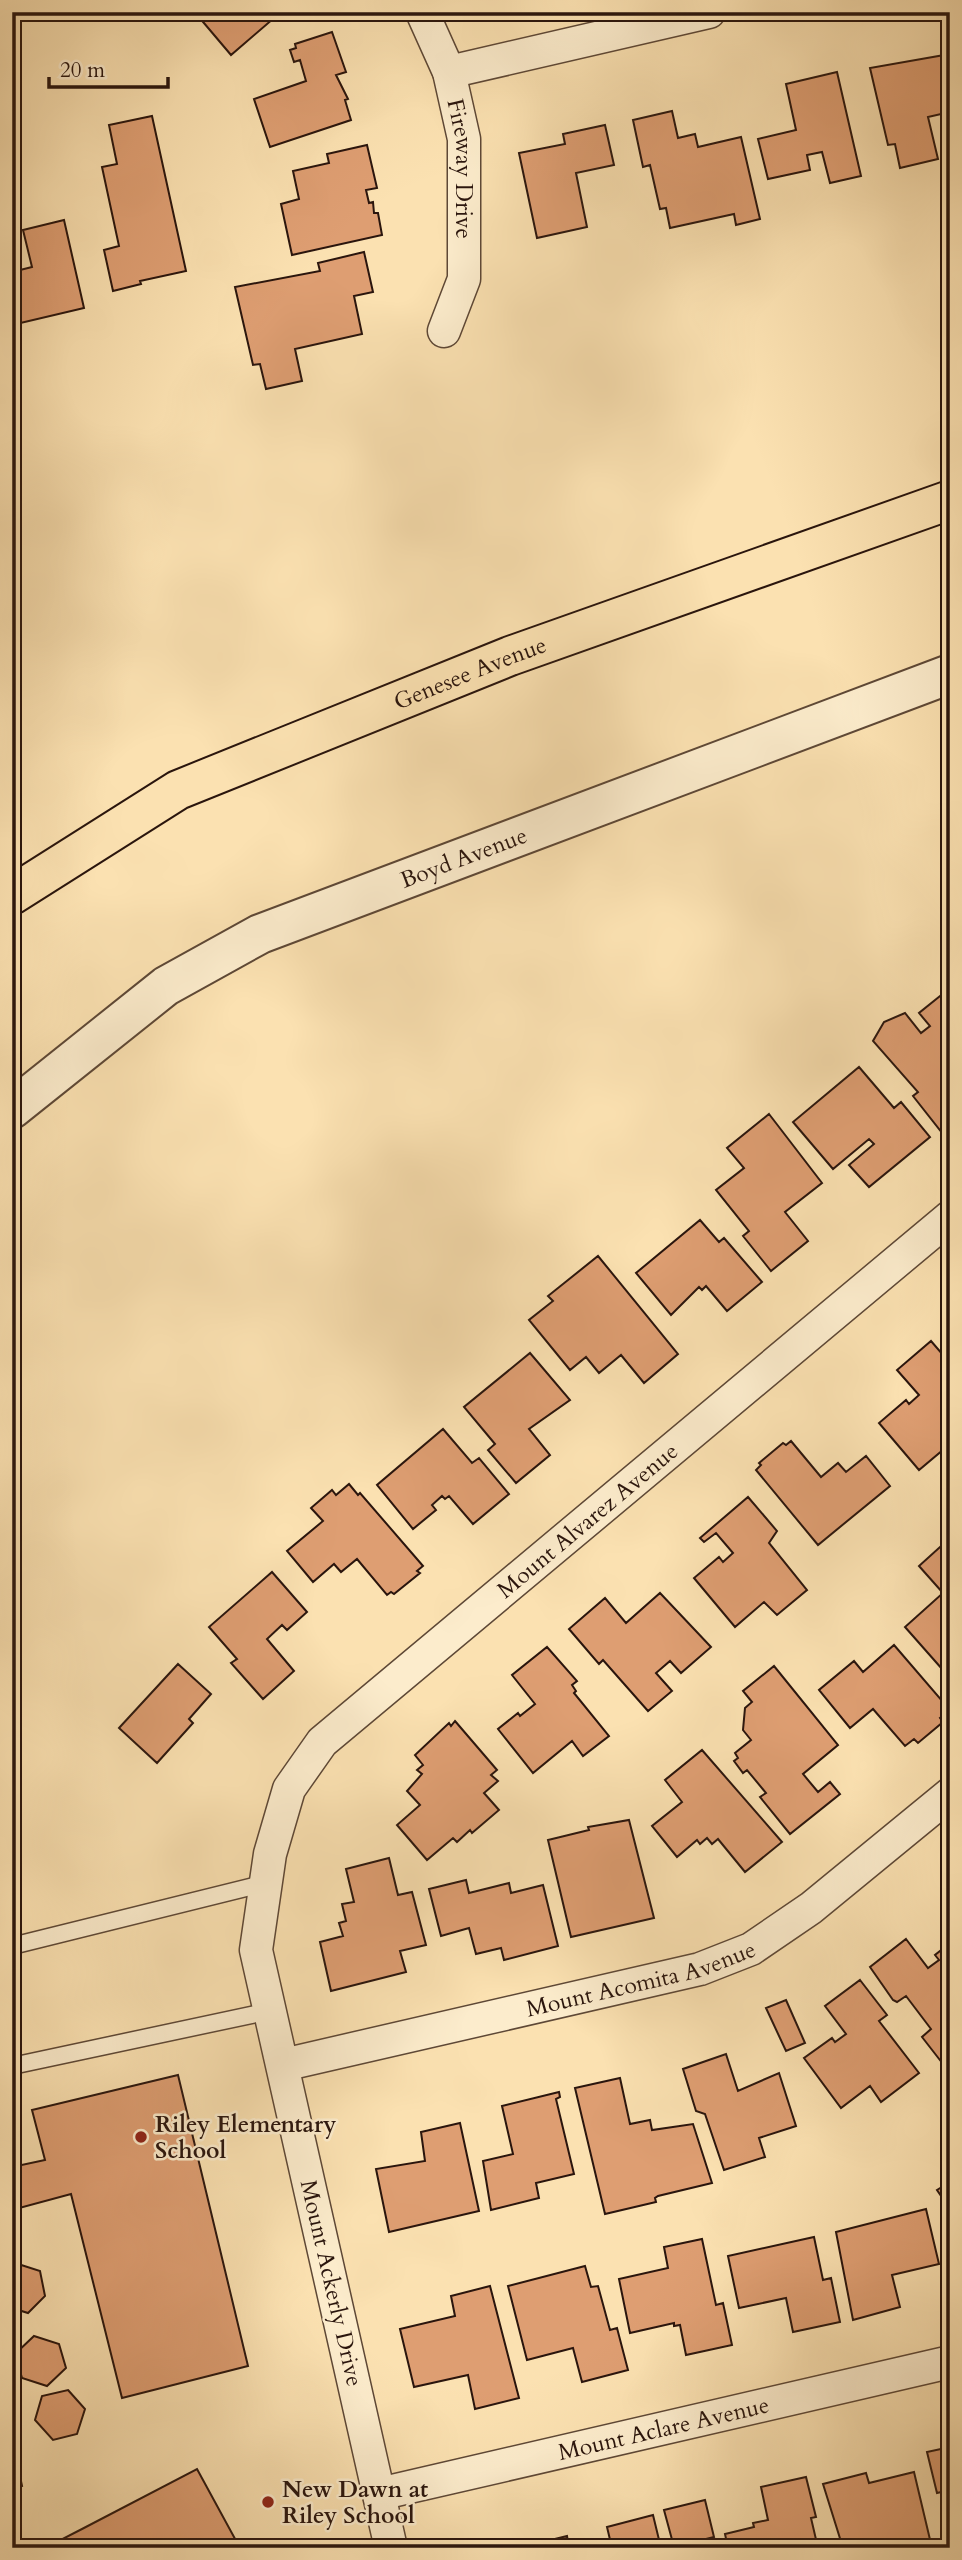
<svg xmlns="http://www.w3.org/2000/svg" width="962" height="2560" font-family="Cardo,serif">
	<rect width="100%" height="100%" fill="#fbe1b1"/>
	<filter id="stains"><feTurbulence type="fractalNoise" baseFrequency=".00286" numOctaves="4"/><feColorMatrix values="0 0 0 0 .2 0 0 0 0 .09 0 0 0 0 .02 0 0 0 .5 -.17"/></filter>
	<radialGradient id="worn" r=".72"><stop offset=".6" stop-color="#630" stop-opacity="0"/><stop offset="1" stop-color="#630" stop-opacity=".3"/></radialGradient>
	<path fill="#de9e72" stroke="#2a150d" stroke-width="2" d="M202 12H281L231 55 198 16Z
		M332 32 346 72 336 75 348 99 345 100 351 120 270 147 254 99 306 81 300 60 294 62 290 50 296 48 295 44Z
		M950 54V112L928 117 938 159 900 168 895 144 888 145 870 68Z
		M837 72 861 176 830 183 822 152 807 155 810 170 768 179 758 139 796 130 786 84Z
		M672 111 678 138 695 134 698 147 741 137 760 219 736 225 734 214 670 228 666 208 660 209 650 165 643 167 633 120Z
		M152 116 186 271 140 281 141 284 113 291 104 250 119 246 102 167 117 164 109 125Z
		M605 125 614 165 576 173 587 227 537 238 519 153 565 144 563 134Z
		M367 145 377 188 366 190 369 203 373 202 374 213H378L382 235 292 255 281 204 299 199 293 171 329 163 327 154Z
		M64 220 84 308 12 325V272L32 267 23 230Z
		M364 252 373 292 354 296 362 334 295 349 302 381 266 389 260 364 253 365 235 287 320 271 318 263Z
		M950 988V1128L943 1134 913 1096 918 1092 873 1041 884 1022 905 1013 921 1033 930 1026 919 1013Z
		M859 1067 894 1108 901 1102 930 1137 869 1187 849 1165 874 1144 869 1139 833 1169 793 1122Z
		M769 1114 822 1183 785 1212 808 1241 771 1271 743 1236 749 1231 716 1190 744 1168 727 1148Z
		M700 1220 719 1242 724 1238 762 1282 727 1311 706 1286 702 1290 699 1287 671 1315 636 1273Z
		M598 1256 678 1354 644 1383 621 1355 599 1373 586 1357 570 1370 529 1320 553 1301 548 1296Z
		M931 1341 950 1363V1444L919 1470 879 1423 906 1400 909 1404 919 1395 897 1370Z
		M530 1353 570 1400 529 1429 550 1455 516 1483 488 1450 495 1444 464 1407Z
		M443 1429 472 1463 479 1458 509 1494 473 1524 449 1496 445 1499 442 1496 432 1505 436 1510 413 1529 377 1485Z
		M791 1441 821 1477 838 1463 846 1472 866 1456 890 1486 818 1545 756 1470 761 1465 759 1463 783 1443 786 1445Z
		M349 1484 358 1495 360 1493 423 1566 417 1571 420 1573 394 1594 391 1592 387 1595 357 1559 341 1572 334 1564 313 1582 287 1551 323 1521 311 1508 332 1490 336 1495Z
		M748 1497 777 1531 769 1543 807 1590 777 1615 764 1602 735 1627 694 1578 719 1557 723 1562 733 1553 716 1533 704 1542 700 1538Z
		M950 1538V1678L905 1627 943 1593 919 1566Z
		M272 1572 307 1612 287 1630 282 1625 267 1639 294 1671 263 1699 231 1663 237 1659 209 1627Z
		M660 1593 711 1647 681 1673 670 1661 656 1673 672 1691 648 1711 603 1660 599 1664 569 1629 605 1598 626 1623Z
		M894 1645 950 1710 940 1718 943 1722 918 1743 914 1739 905 1746 873 1709 850 1728 819 1690 854 1661 863 1672Z
		M547 1647 577 1681 572 1685 576 1691 574 1693 609 1736 583 1756 572 1741 533 1773 498 1729 518 1713 520 1716 535 1704 512 1675Z
		M178 1664 211 1694 189 1719 193 1723 157 1763 119 1728Z
		M774 1666 838 1745 803 1774 818 1792 830 1782 840 1794 790 1834 760 1797 766 1793 747 1770 743 1773 734 1761 738 1758 735 1753 751 1740 743 1730 745 1708 752 1702 743 1691Z
		M455 1721 497 1770 491 1775 498 1781 484 1793 499 1810 472 1833 470 1830 457 1842 453 1838 427 1860 397 1825 420 1805 407 1791 422 1774 417 1770 423 1765 415 1755 449 1723 451 1726Z
		M702 1750 782 1842 745 1872 718 1839 712 1844 707 1838 700 1844 697 1840 677 1857 652 1826 682 1802 665 1780Z
		M629 1820 654 1918 571 1937 548 1840 589 1830 588 1827Z
		M389 1858 398 1895 412 1892 426 1945 400 1951 406 1972 331 1991 320 1942 343 1936 339 1923 346 1921 342 1904 354 1902 346 1869Z
		M466 1880 469 1893 509 1883 511 1893 543 1885 558 1946 504 1960 501 1948 476 1954 469 1928 441 1936 429 1889Z
		M906 1939 928 1968 939 1960 935 1955 950 1943V2059L943 2064 922 2037 931 2029 906 1996 897 2002 893 2000 870 1967Z
		M860 1980 887 2015 879 2021 919 2073 881 2102 870 2086 841 2108 804 2058 832 2038 835 2042 846 2034 825 2006Z
		M786 2000 805 2043 786 2051 766 2008Z
		M726 2054 738 2091 779 2073 796 2126 759 2138 765 2157 724 2170 705 2114 696 2111 683 2069Z
		M178 2075 248 2366 122 2398 71 2194 12 2210V2167L45 2160 32 2110Z
		M620 2078 630 2124 650 2120 652 2130 693 2124 712 2183 658 2196 655 2198 656 2202 605 2214 575 2088Z
		M559 2092 560 2097 556 2099 574 2174 536 2183 539 2198 491 2210 483 2161 513 2154 502 2106Z
		M460 2123 479 2211 389 2232 376 2169 425 2161 421 2132Z
		M950 2182V2209L937 2190Z
		M926 2209 939 2264 892 2275 900 2307 853 2320 836 2232Z
		M814 2237 823 2280 831 2278 840 2322 793 2332 786 2298 739 2308 728 2256Z
		M702 2239 716 2305 723 2303 732 2345 686 2355 680 2325 674 2326V2323L630 2333 619 2279 668 2268 664 2247Z
		M15 2263 40 2271 45 2296 28 2313 12 2308V2266Z
		M585 2266 591 2287 598 2286 610 2330 617 2328 628 2370 582 2382 573 2348 527 2360 508 2286Z
		M490 2286 519 2398 475 2409 468 2375 414 2387 400 2329 455 2316 451 2296Z
		M34 2336 59 2344 66 2368 47 2386 22 2378 15 2354Z
		M68 2390 85 2409 77 2434 53 2440 35 2420 42 2396Z
		M12 2437 22 2486 12 2488Z
		M950 2447V2490L937 2493 927 2452Z
		M197 2469 240 2548H45L82 2529Z
		M914 2472 932 2548H843L823 2484 866 2473 869 2483Z
		M806 2477 816 2517 811 2518 818 2548H728L725 2534 754 2527 753 2523 768 2520 761 2487Z
		M705 2500 714 2537 674 2547 664 2510Z
		M653 2515 661 2548H612L607 2527Z
		M567 2536 569 2548H518Z"/>
	<g fill="none" stroke-linecap="round" stroke-linejoin="round">
		<defs>
			<path id="service" d="M12 1946 266 1883
				M12 2066 270 2011"/>
			<g id="minor">
				<path id="s1" d="M422 12 449 72 464 139V279L444 331"/>
				<path d="M449 72 709 12"/>
				<path id="s2" d="M283 2065 700 1969 751 1949 811 1908 950 1794"/>
				<path id="s3" d="M379 2494 950 2362"/>
				<path id="s4" d="M391 2548 256 1950 270 1854 289 1789 322 1742 950 1217"/>
			</g>
			<g id="tertiary">
				<path id="s5" d="M12 1109 166 986 260 934 950 674"/>
			</g>
			<g id="primary">
				<path id="s6" d="M12 895 178 790 510 656 950 500"/>
			</g>
		</defs>
		<use href="#service" stroke="#5e4836" stroke-width="19"/>
		<use href="#minor" stroke="#5e4836" stroke-width="35"/>
		<use href="#tertiary" stroke="#5e4836" stroke-width="42"/>
		<use href="#primary" stroke="#2a150d" stroke-width="42"/>
		<use href="#service" stroke="#fceccc" stroke-width="16"/>
		<use href="#minor" stroke="#fceccc" stroke-width="32"/>
		<use href="#tertiary" stroke="#fceccc" stroke-width="38"/>
		<use href="#primary" stroke="#fbe1b1" stroke-width="38"/>
	</g>
	<g fill="#8f2418" stroke="#fceccc" stroke-width="2.5">
		<circle cx="141" cy="2137" r="7"/>
		<circle cx="268" cy="2502" r="7"/>
	</g>
	<g text-anchor="middle" stroke-width="5" stroke-linejoin="round" paint-order="stroke">
		<g font-size="23" fill="#2a150d" stroke="#fceccc">
			<text dy="8" stroke="none"><textPath href="#s1" startOffset="164">Fireway Drive</textPath></text>
			<text dy="8" stroke="none"><textPath href="#s6" startOffset="511">Genesee Avenue</textPath></text>
			<text dy="8" stroke="none"><textPath href="#s5" startOffset="522">Boyd Avenue</textPath></text>
			<text dy="8" stroke="none"><textPath href="#s4" startOffset="1181">Mount Alvarez Avenue</textPath></text>
			<text dy="8" stroke="none"><textPath href="#s2" startOffset="368">Mount Acomita Avenue</textPath></text>
			<text transform="translate(332 2283) rotate(77)" y="8">Mount Ackerly Drive</text>
			<text dy="8" stroke="none"><textPath href="#s3" startOffset="292">Mount Aclare Avenue</textPath></text>
		</g>
		<g font-size="23" font-weight="bold" fill="#2a150d" stroke="#fceccc" text-anchor="start">
			<text x="155" y="2132">Riley Elementary<tspan x="155" dy="26">School</tspan></text>
			<text x="282" y="2497">New Dawn at<tspan x="282" dy="26">Riley School</tspan></text>
		</g>
	</g>
	<rect width="962" height="2560" fill="none" stroke="#fbe1b1" stroke-width="42"/>
	<rect x="14" y="14" width="934" height="2532" fill="none" stroke="#2a150d" stroke-width="3.5"/>
	<rect x="21" y="21" width="920" height="2518" fill="none" stroke="#2a150d" stroke-width="2"/>
	<path d="M49 77v10h119v-10" fill="none" stroke="#2a150d" stroke-width="3.5"/>
	<text x="60" y="77" font-size="21" fill="#2a150d" stroke="#fceccc" stroke-width="5" paint-order="stroke">20 m</text>
	<rect width="100%" height="100%" filter="url(#stains)"/>
	<rect width="100%" height="100%" fill="url(#worn)"/>
</svg>
